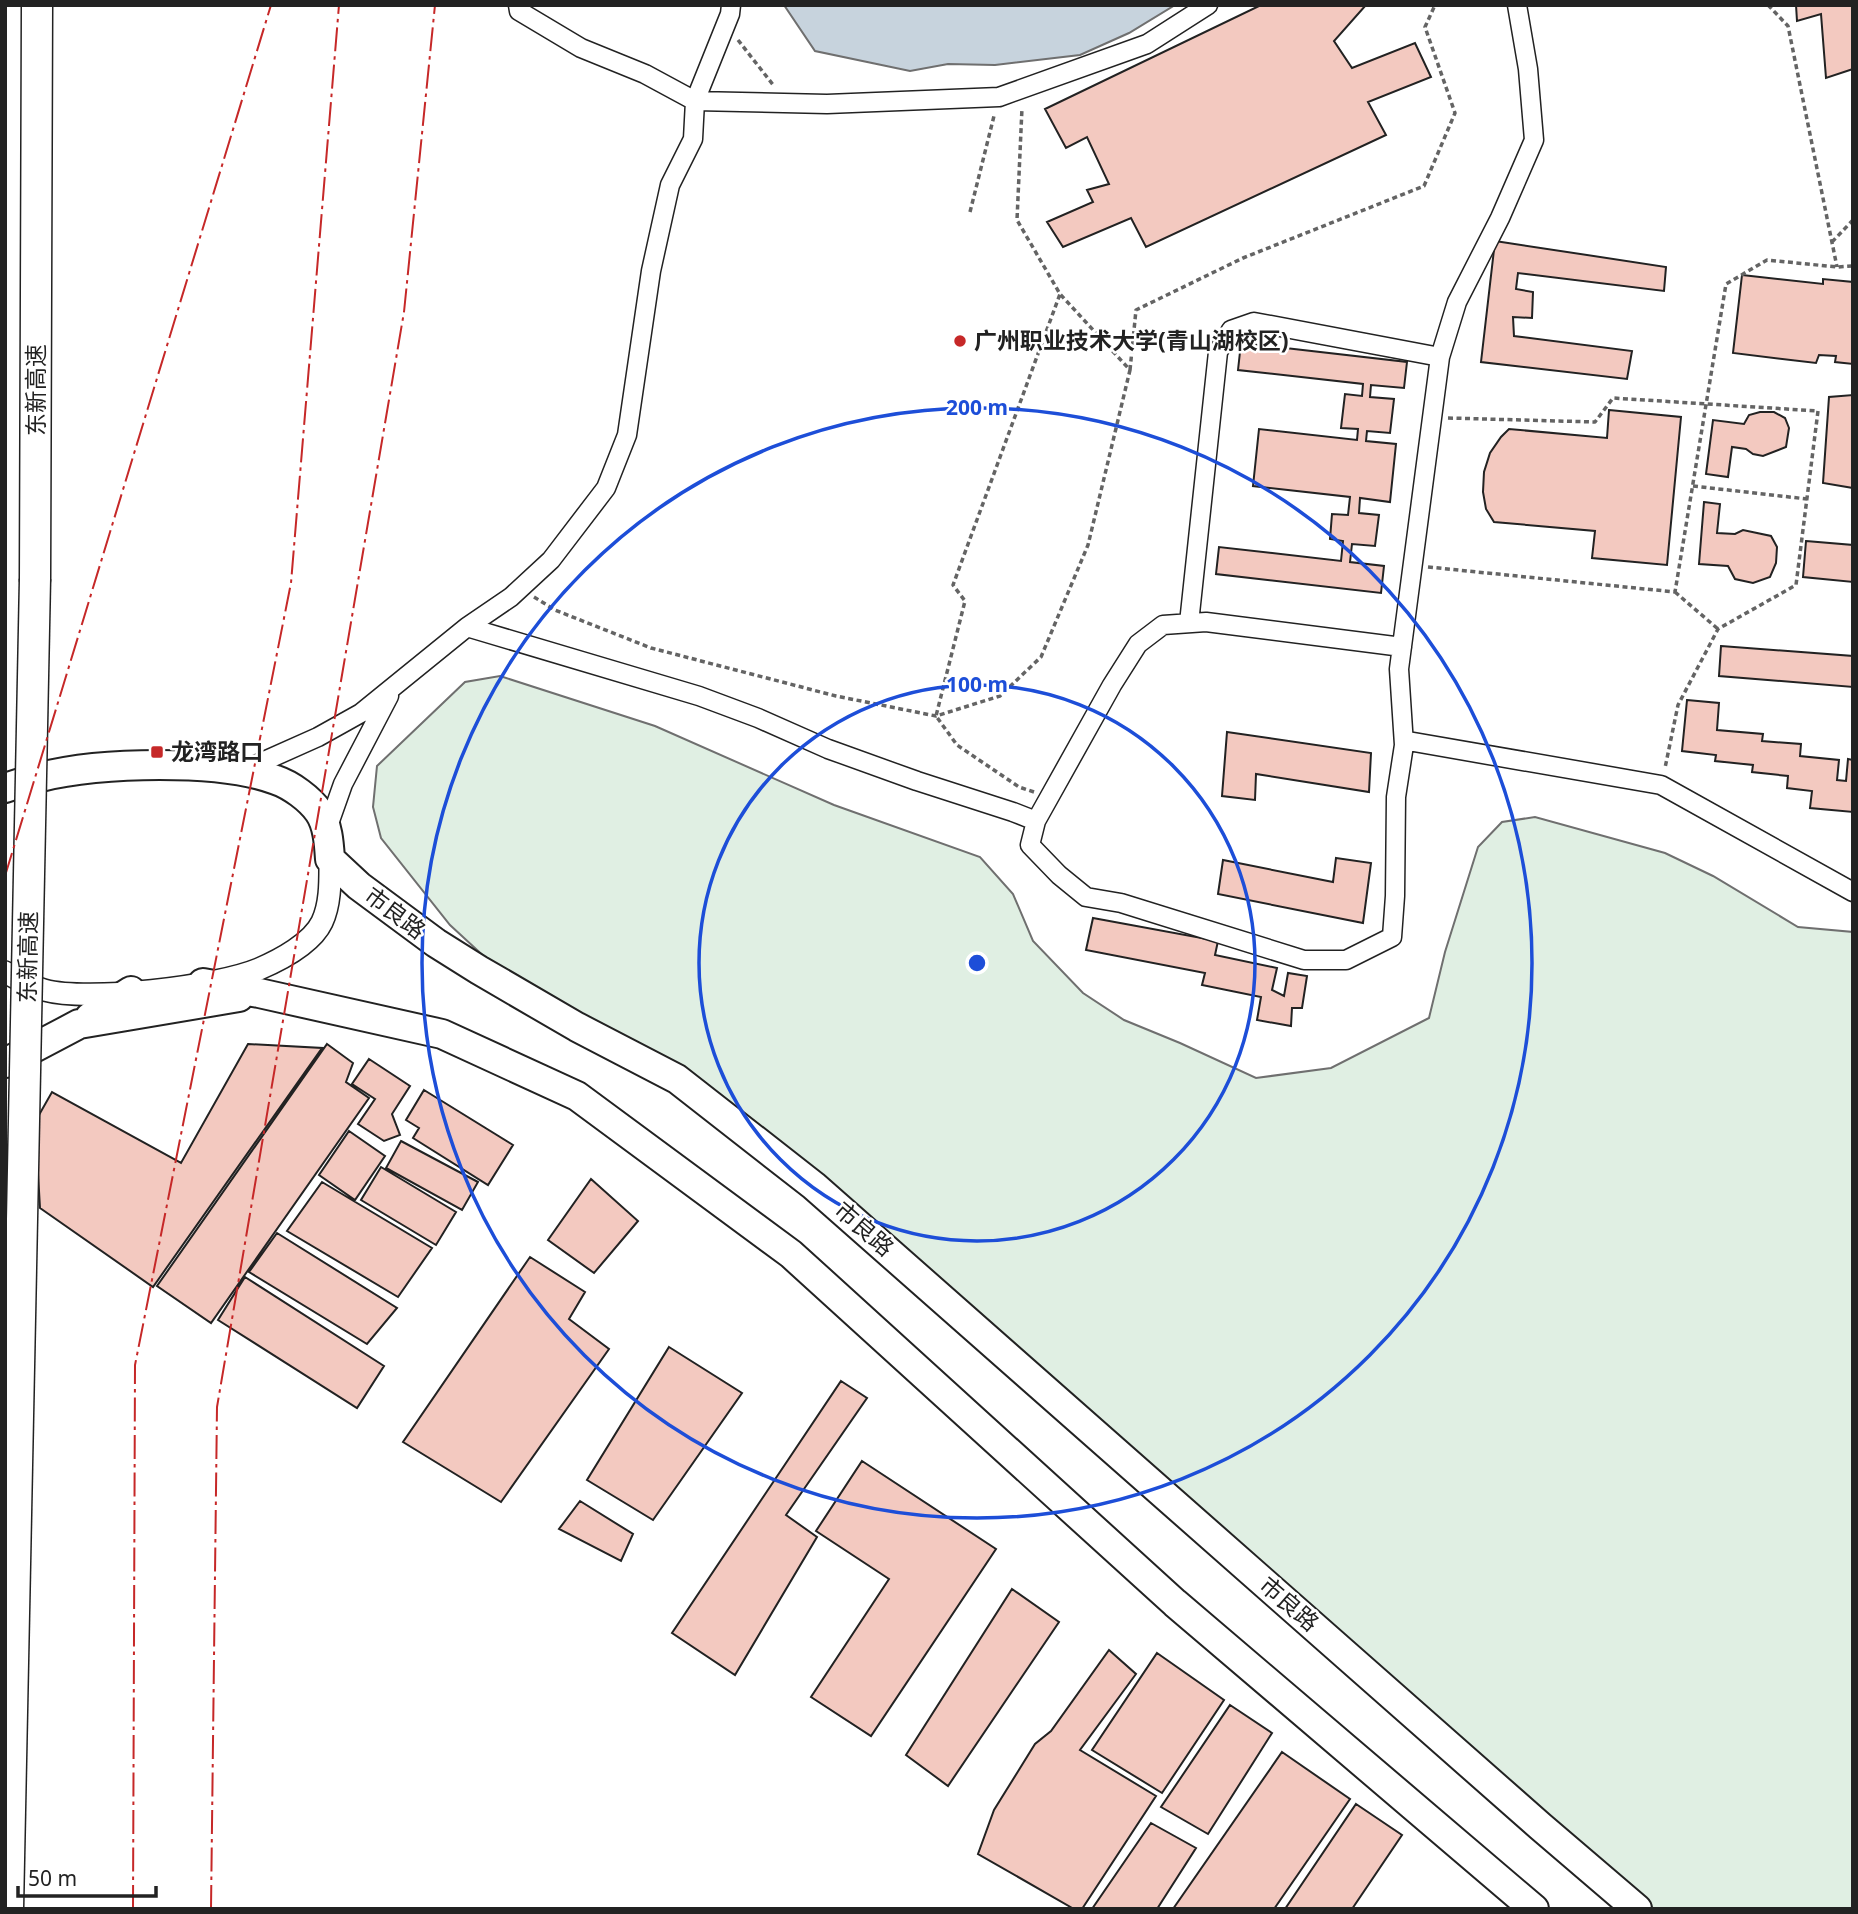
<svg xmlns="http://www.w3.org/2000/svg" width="1858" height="1914" font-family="'Noto Sans','Noto Sans SC',sans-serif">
	<rect width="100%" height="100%" fill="#fff"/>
	<path fill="#e0efe3" stroke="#6f6f6f" stroke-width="2" d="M500 676 655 726 834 805 980 857 1013 894 1033 941 1083 993 1124 1020 1180 1043 1256 1078 1331 1068 1429 1018 1445 952 1478 847 1502 822 1535 817 1665 853 1713 876 1798 927 1853 932V1909H1654L1308 1611 749 1123 489 961 450 925 381 838 373 807 377 766 465 682Z"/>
	<path fill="#c7d3dd" stroke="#6f6f6f" stroke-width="2" d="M784 5H1175L1129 33 1080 55 995 65 948 64 910 71 815 51Z"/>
	<path fill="#f3c9c0" stroke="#222" stroke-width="2" d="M1261 5H1366L1334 41 1352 68 1415 43 1431 77 1368 102 1386 135 1146 247 1131 218 1063 247 1047 222 1093 202 1087 190 1109 184 1087 137 1066 148 1045 109Z
		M1796 5H1853V69L1826 78 1821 14 1797 21Z
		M1495 241 1666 267 1664 291 1518 273 1516 289 1533 292 1532 318 1513 317 1514 336 1632 351 1627 379 1481 362Z
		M1742 275 1823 284V279L1853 282V364L1835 362 1836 356 1819 355 1816 363 1733 353Z
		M1241 343 1407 362 1404 388 1371 385 1370 397 1394 399 1390 433 1367 431 1366 441 1396 444 1390 502 1360 498 1359 513 1379 515 1375 546 1352 544 1350 562 1384 566 1381 593 1216 574 1219 547 1341 561 1343 541 1330 539 1332 514 1348 515 1350 497 1253 486 1259 429 1357 440 1358 429 1341 428 1345 394 1362 396 1363 384 1238 370Z
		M1853 395V488L1823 483 1829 397Z
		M1609 410 1681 417 1667 565 1592 558 1595 531 1494 522 1486 509 1483 492 1484 472 1490 453 1501 437 1509 429 1607 438Z
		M1760 412H1774L1785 418 1789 428 1786 447 1763 456 1753 454 1746 449 1732 447 1728 477 1706 474 1713 420 1744 424 1749 415Z
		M1704 502 1720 504 1717 533 1735 534 1743 530 1771 536 1777 547 1776 563 1770 577 1753 583 1735 579 1728 566 1699 564Z
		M1806 541 1853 545V582L1803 577Z
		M1721 646 1853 656V687L1719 676Z
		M1687 700 1719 703 1717 730 1763 734 1762 741 1801 744 1800 756 1839 760 1837 780 1846 781 1848 759 1853 760V812L1810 808 1812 791 1787 788 1788 776 1752 772 1753 765 1715 761 1716 755 1682 751Z
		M1227 732 1371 753 1369 792 1256 774 1255 800 1222 796Z
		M1336 858 1371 863 1363 923 1218 894 1223 860 1333 882Z
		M1093 918 1218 941 1215 955 1277 968 1272 990 1284 996 1288 973 1307 976 1302 1008H1292L1291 1026 1257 1020 1261 997 1202 985 1205 973 1086 950Z
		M248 1044 322 1048 153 1287 40 1208 35 1122 52 1092 181 1163Z
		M327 1044 353 1063 346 1082 369 1098 211 1323 157 1286Z
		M369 1059 410 1086 392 1114 400 1135 384 1141 358 1124 375 1099 352 1084Z
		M424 1090 513 1145 488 1185 413 1138 419 1128 406 1120Z
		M349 1131 385 1156 355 1200 319 1175Z
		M401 1141 478 1182 462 1210 386 1168Z
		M381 1167 456 1212 436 1245 361 1200Z
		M591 1179 638 1221 594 1273 548 1240Z
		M322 1182 432 1248 398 1297 287 1231Z
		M277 1233 397 1308 367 1344 249 1272Z
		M530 1257 585 1292 569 1319 609 1349 501 1502 403 1442Z
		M245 1277 384 1366 357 1408 218 1320Z
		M669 1347 742 1393 653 1520 587 1480Z
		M841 1381 867 1398 786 1515 817 1537 735 1675 672 1633Z
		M862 1461 996 1549 871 1736 811 1697 889 1579 816 1531Z
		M580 1501 633 1534 621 1561 559 1529Z
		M1012 1589 1059 1622 948 1786 906 1755Z
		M1109 1650 1136 1674 1080 1750 1156 1796 1082 1909H1074L978 1854 994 1810 1035 1744 1051 1731Z
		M1157 1653 1224 1700 1162 1793 1092 1750Z
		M1230 1705 1272 1733 1208 1834 1161 1807Z
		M1282 1752 1350 1799 1274 1909H1173Z
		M1356 1804 1402 1835 1352 1909H1285Z
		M1151 1823 1196 1848 1157 1909H1092Z"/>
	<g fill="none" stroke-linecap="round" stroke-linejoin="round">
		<defs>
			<path id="minor" d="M518 5 519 11 581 48 645 74 695 101 827 104 999 97 1147 44 1208 5
				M1189 623 1218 352 1231 330 1254 322 1440 357
				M467 627 511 597 551 560 606 488 627 435 651 271 670 185 693 139 695 101 730 14 731 5
				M1404 745 1399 669 1440 357 1457 302 1500 218 1534 140 1528 69 1517 5
				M244 770 318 737 361 713 467 627 699 696 758 718 828 749 917 781 1013 812 1036 821 1030 845 1059 875 1086 897 1121 903 1304 960H1346L1392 937 1395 896 1396 797 1404 745 1408 741 1661 785 1853 892
				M1036 821 1112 685 1138 644 1163 625 1206 622 1402 647
				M326 832 343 784 389 696"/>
			<path id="tertiary" d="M5 972C17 979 30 986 44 990 88 1002 216 987 259 969 280 960 312 943 322 922 331 903 330 879 330 859"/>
			<path id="trunk" d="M5 788C17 784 29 780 41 777 99 762 221 759 276 780 291 785 310 799 319 812 328 825 329 844 330 859L359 886 436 943 479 970 577 1027 677 1079 814 1186 1540 1826 1637 1909
				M203 983 259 993 442 1034 577 1096 791 1254 1175 1603 1534 1909
				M90 1017 131 991
				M5 1063 79 1024 239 997"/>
			<path id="motorway" d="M35 579 37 5"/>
		</defs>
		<use href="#minor" stroke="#222" stroke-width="21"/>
		<use href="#tertiary" stroke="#222" stroke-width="24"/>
		<use href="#trunk" stroke="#222" stroke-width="32"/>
		<use href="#motorway" stroke="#222" stroke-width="33"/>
		<path stroke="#646464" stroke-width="3.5" stroke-dasharray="5 3.5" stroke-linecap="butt" d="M1768 5 1788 26 1837 267
			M738 40 774 86
			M970 212 994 116
			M1832 242 1853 220
			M1130 370 1136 310 1243 258 1424 186 1455 113 1425 27 1435 5
			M1448 418 1595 422 1613 398 1818 411 1796 585 1718 629 1678 705 1665 768
			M1693 486 1807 499
			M1428 567 1675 592 1726 284 1767 260 1837 267 1853 266
			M1675 592 1718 629
			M534 597 555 610 651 648 836 696 936 716 1000 696 1041 657 1088 545 1130 370 1060 294 1017 220 1022 108
			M1034 792 1019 787 957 745 936 716 965 601 953 585 1060 294"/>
		<use href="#minor" stroke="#fff" stroke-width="18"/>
		<use href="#tertiary" stroke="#fff" stroke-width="21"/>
		<use href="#trunk" stroke="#fff" stroke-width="28"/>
		<use href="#motorway" stroke="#fff" stroke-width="30"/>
		<defs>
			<path id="motorway-bridge" d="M8 1909 35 579"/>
		</defs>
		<use href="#motorway-bridge" stroke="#222" stroke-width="33" stroke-linecap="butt"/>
		<use href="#motorway-bridge" stroke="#fff" stroke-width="30"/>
		<path stroke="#c62828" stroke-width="2" stroke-dasharray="24 5 3.5 5" stroke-linecap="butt" d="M5 876 271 5
			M133 1909 135 1365 291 583 339 5
			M211 1909 217 1407 404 312 435 5"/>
	</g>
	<g fill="none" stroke="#1d4ed8" stroke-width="3.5">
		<circle cx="977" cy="963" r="278"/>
		<circle cx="977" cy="963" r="555"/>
	</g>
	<g fill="#c62828" stroke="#fff" stroke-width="2.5">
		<circle cx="960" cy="341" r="7"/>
		<rect x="150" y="745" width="14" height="14" rx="3.5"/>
	</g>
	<g text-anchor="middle" stroke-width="5" stroke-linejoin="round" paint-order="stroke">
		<g font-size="23" font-weight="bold" fill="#222" stroke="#fff" text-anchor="start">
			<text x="974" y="349">广州职业技术大学(青山湖校区)</text>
			<text x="171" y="760">龙湾路口</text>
		</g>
		<g font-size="23" fill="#222" stroke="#fff">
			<text transform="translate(36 390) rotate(-90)" y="8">东新高速</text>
			<text transform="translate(395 913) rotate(37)" y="8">市良路</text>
			<text transform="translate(28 957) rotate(-89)" y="8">东新高速</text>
			<text transform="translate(864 1229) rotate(41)" y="8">市良路</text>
			<text transform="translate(1289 1604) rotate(41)" y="8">市良路</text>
		</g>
	</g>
	<circle cx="977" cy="963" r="10" fill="#1d4ed8" stroke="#fff" stroke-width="3.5"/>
	<g font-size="21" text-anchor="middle" font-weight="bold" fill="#1d4ed8" stroke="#fff" stroke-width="5" stroke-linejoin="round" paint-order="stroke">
		<text x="977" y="415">200 m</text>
		<text x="977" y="692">100 m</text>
	</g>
	<rect width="1858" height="1914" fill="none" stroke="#222222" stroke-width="14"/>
	<path d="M18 1886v10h138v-10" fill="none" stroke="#222222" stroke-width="3.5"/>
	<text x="28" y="1886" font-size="21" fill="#222222" stroke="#ffffff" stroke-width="5" paint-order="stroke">50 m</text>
</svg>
